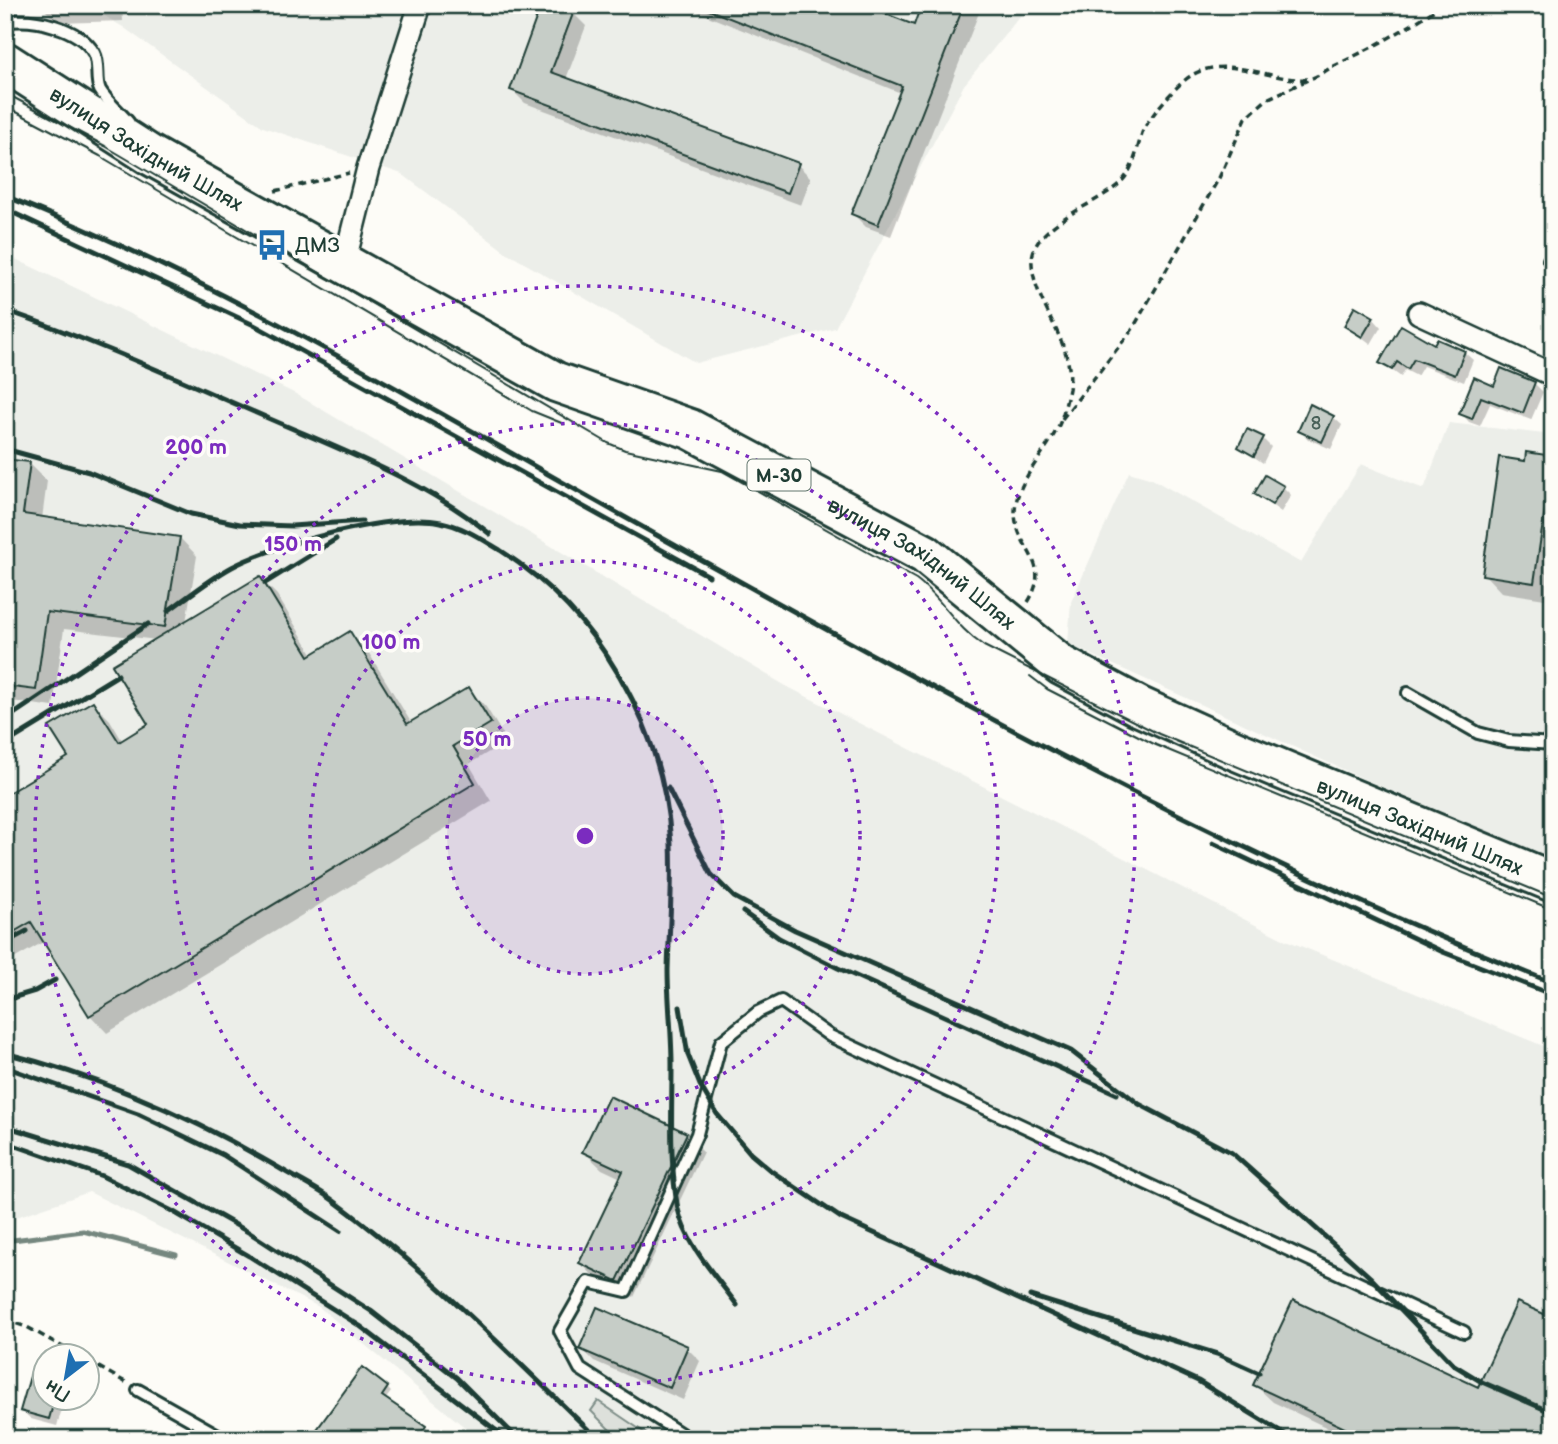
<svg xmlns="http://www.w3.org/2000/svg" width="1558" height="1444" font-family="'Balsamiq Sans',sans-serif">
	<rect width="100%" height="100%" fill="#fdfcf7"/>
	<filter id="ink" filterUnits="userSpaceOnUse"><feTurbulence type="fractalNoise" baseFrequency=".0143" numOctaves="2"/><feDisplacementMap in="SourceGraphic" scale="14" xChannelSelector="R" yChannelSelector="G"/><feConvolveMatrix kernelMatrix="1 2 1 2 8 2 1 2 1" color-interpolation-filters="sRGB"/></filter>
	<g filter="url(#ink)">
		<path fill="#eceee9" d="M86 5H1029L964 85 835 328 696 363 507 253 402 174 263 127 123 27Z
			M5 254 296 394 786 686 1281 938 1553 1050V1439H479L319 1307 89 1192 5 1221Z
			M1449 423 1553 435V859L1364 779 1068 644 1071 602 1129 472 1152 479 1301 563 1361 464 1424 489Z"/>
		<path fill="#dde0db" stroke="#7e8e88" stroke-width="2" d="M598 1401 654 1439H619L591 1411Z"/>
		<path fill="#0003" d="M45 5H122L123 21 58 23 45 10Z
			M680 5H859L915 27 923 5H982L891 236 866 227 853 214 901 93Z
			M573 13 586 26 566 79 798 165 811 178 801 205 525 103 512 90Z
			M1373 318 1381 327 1371 344 1346 325Z
			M1435 347 1464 352 1473 360 1464 382 1423 366 1417 376 1405 370 1401 377 1382 363Z
			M1475 380 1495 388 1534 383 1543 392 1531 420 1490 404 1480 426 1469 422 1461 413Z
			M1333 417 1342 425 1331 449 1308 439 1300 430Z
			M1263 439 1271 447 1263 463 1240 447Z
			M1552 458 1551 600 1501 592 1484 574 1526 463Z
			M5 460 30 464 47 481 42 519 180 538 197 556 186 622 260 578 277 595 313 655 350 633 367 650 412 724 469 689 486 707 507 741 469 764 491 801 107 1033 90 1015 45 941 5 964V785L11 794 71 758 93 703 110 720 123 742 151 725 157 640 64 629 53 707 5 700Z
			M1283 487 1291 495 1281 512 1256 494Z
			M1553 680V699L1547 694Z
			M686 1135 703 1152 634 1297 598 1281 581 1263 621 1178 602 1169 584 1152Z
			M581 1348H687L700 1361 683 1400 594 1361Z
			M1255 1385 1479 1389 1553 1439H1351L1273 1402Z
			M387 1388 391 1392 385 1400 429 1430 423 1439H313Z
			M46 1398H65L57 1426 31 1419 22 1411Z"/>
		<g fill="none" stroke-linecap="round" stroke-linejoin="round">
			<path stroke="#75877f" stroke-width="5" d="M5 1241 83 1231 176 1255"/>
		</g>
		<path fill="#c6cdc7" stroke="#1f3d34" stroke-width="2" d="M541 5H557L574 11 551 72 799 163 788 193 510 90Z
			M863 5 914 25 921 5H964L878 225 851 214 902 86 699 6Z
			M1355 306 1374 317 1362 337 1344 326Z
			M1401 325 1434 344 1437 339 1465 351 1455 375 1414 359 1408 369 1397 362 1392 370 1379 363Z
			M1501 368 1535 382 1523 413 1481 397 1472 419 1459 414 1474 377 1494 386Z
			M1310 404 1334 416 1322 442 1298 431Z
			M1247 429 1264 437 1254 456 1238 447Z
			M1526 452 1553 456 1534 583 1482 575 1499 457 1525 461Z
			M5 459 30 462 23 514 180 537 165 627 47 612 36 690 5 686Z
			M1265 475 1284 486 1272 505 1254 494Z
			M260 576 309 656 350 631 407 724 469 687 491 723 453 746 475 783 89 1016 31 922 5 937V795L68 757 49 727 93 701 119 742 148 724 112 665Z
			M609 1096 687 1133 617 1281 579 1263 623 1171 582 1152Z
			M1293 1300 1478 1387 1517 1302 1553 1318V1439H1368L1253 1385Z
			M597 1307 688 1346 670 1388 579 1349Z
			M362 1367 388 1387 382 1396 426 1426 417 1439H310Z
			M31 1373 46 1377V1398H55L49 1419 20 1411Z"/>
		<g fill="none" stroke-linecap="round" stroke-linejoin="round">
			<defs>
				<path id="lane" d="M5 22C32 17 79 27 94 53 100 64 95 80 100 90 107 102 121 113 129 123
					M1549 260 1553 262
					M1408 693 1478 733 1509 741 1553 744
					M138 1390 225 1439
					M689 1439 580 1369 560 1331 588 1282 626 1291 697 1134 721 1042 758 1012 781 1001 830 1036 1464 1332"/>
				<path id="street" d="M344 264 368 168 420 5
					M1419 313 1553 375"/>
				<g id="highway">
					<path id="s1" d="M5 62 150 155 556 382 690 429 925 554 1061 665 1138 706 1237 751 1553 882"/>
				</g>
			</defs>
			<use href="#lane" stroke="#1f3d34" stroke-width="16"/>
			<use href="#street" stroke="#1f3d34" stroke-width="26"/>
			<use href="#highway" stroke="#1f3d34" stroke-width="44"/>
			<path stroke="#1f3d34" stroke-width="3.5" stroke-dasharray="7 5" stroke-linecap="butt" d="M275 191 349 173
				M1062 419 1132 330 1219 178 1246 118 1267 99 1310 79
				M1028 602C1053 562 1017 551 1015 514 1014 481 1050 450 1061 420 1064 411 1067 399 1069 389 1076 344 1035 307 1032 264 1029 223 1100 205 1122 181 1134 168 1137 149 1142 133 1148 118 1179 81 1194 74 1229 55 1272 82 1308 79 1316 78 1325 71 1332 67 1370 49 1407 29 1442 5
				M5 1320 27 1327 79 1356
				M88 1361 127 1383"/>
			<use href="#lane" stroke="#fdfcf7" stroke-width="10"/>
			<use href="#street" stroke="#fdfcf7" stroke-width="21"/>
			<use href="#highway" stroke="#fdfcf7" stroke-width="38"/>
			<path stroke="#1f3d34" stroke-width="2" d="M5 93 105 146 608 443 625 450 722 471 916 579C942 598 956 628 984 646L1159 734 1553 898
				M5 106 100 156 532 411 564 424
				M1030 676 1047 689 1156 745 1553 910"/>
			<path stroke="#1f3d34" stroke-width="5" d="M5 196C211 277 402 392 594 500 905 674 1221 852 1553 983
				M5 209 254 325 709 576
				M5 310C95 341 182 381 270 419 346 452 425 481 490 534
				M5 449 89 472 191 514 240 524 292 526 362 521
				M265 583 336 539
				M168 611C189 596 210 579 232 567 275 544 394 512 441 522 464 527 480 538 500 550 599 614 664 726 671 844 673 886 669 928 668 970 668 1001 672 1034 672 1065 672 1112 669 1163 678 1209 686 1245 716 1276 737 1305
				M5 720 148 624
				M5 744 118 675
				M668 788 711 874 734 897 795 930 1071 1051 1139 1104 1232 1153 1370 1277 1454 1365 1482 1382 1553 1413
				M1213 843 1443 952 1553 995
				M743 912 779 938 838 968 1117 1094
				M5 943 27 931
				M5 1000 35 991 55 980
				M680 1007 688 1055 700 1085 717 1114 751 1154 770 1170 841 1218 1198 1381 1293 1439
				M5 1053C101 1077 194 1118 279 1168 297 1179 317 1188 334 1201 429 1271 513 1357 598 1439
				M5 1067 138 1114 223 1155 340 1231
				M5 1126 128 1164 250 1233 371 1311 457 1378 518 1439
				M5 1142 102 1176 172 1211 249 1256 360 1326 502 1435
				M1030 1296 1217 1354 1259 1373"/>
		</g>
	</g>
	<circle cx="585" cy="836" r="138" fill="#7b2cbf" fill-opacity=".12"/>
	<g fill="none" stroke="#7b2cbf" stroke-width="3.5" stroke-dasharray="3.5 7">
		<circle cx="585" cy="836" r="138"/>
		<circle cx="585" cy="836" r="275"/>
		<circle cx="585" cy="836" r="413"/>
		<circle cx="585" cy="836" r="550"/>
	</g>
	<defs>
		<symbol id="bus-bare" viewBox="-9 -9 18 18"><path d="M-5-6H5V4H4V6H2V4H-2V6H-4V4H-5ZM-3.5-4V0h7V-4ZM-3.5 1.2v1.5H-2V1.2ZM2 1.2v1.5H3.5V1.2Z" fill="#1f6fb2" stroke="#fdfcf7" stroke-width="2.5" paint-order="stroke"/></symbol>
	</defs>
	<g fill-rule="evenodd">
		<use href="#bus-bare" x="250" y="223" width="44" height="44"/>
	</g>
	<g text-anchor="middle" stroke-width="7" stroke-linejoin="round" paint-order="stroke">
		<g font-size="18" fill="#496159">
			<text x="1316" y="429">8</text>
		</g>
		<rect fill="#fdfcf7" stroke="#62766e" stroke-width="2" x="747.5" y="459.5" width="63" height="31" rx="5"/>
		<g font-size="19" font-weight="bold" fill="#1f3d34">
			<text x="779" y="482">М-30</text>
		</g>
		<g font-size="21" fill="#1f3d34" stroke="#fdfcf7">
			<text dy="7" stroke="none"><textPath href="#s1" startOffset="166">вулиця Західний Шлях</textPath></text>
			<text dy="7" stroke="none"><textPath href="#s1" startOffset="1048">вулиця Західний Шлях</textPath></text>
			<text dy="7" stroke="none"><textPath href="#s1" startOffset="1615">вулиця Західний Шлях</textPath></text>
		</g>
		<g font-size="21" fill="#1f3d34" stroke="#fdfcf7" text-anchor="start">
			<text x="295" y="252">ДМЗ</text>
		</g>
	</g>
	<circle cx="585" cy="836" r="10" fill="#7b2cbf" stroke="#fdfcf7" stroke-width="3.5"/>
	<g font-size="21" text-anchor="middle" font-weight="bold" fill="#7b2cbf" stroke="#fdfcf7" stroke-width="7" stroke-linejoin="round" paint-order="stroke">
		<text x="196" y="454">200 m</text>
		<text x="293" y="551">150 m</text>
		<text x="391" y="649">100 m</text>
		<text x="487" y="746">50 m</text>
	</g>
	<rect width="1558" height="1444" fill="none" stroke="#fdfcf7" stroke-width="28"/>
	<rect x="14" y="14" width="1530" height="1416" fill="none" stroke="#1f3d34" stroke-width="2.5" filter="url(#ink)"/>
	<g transform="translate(66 1377) rotate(211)"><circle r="33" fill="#fdfcf7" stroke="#a4b0a9" stroke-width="2"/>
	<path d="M0-5L12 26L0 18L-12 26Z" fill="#1f6fb2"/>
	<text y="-10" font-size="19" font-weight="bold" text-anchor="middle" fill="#1f3d34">Пн</text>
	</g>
</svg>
